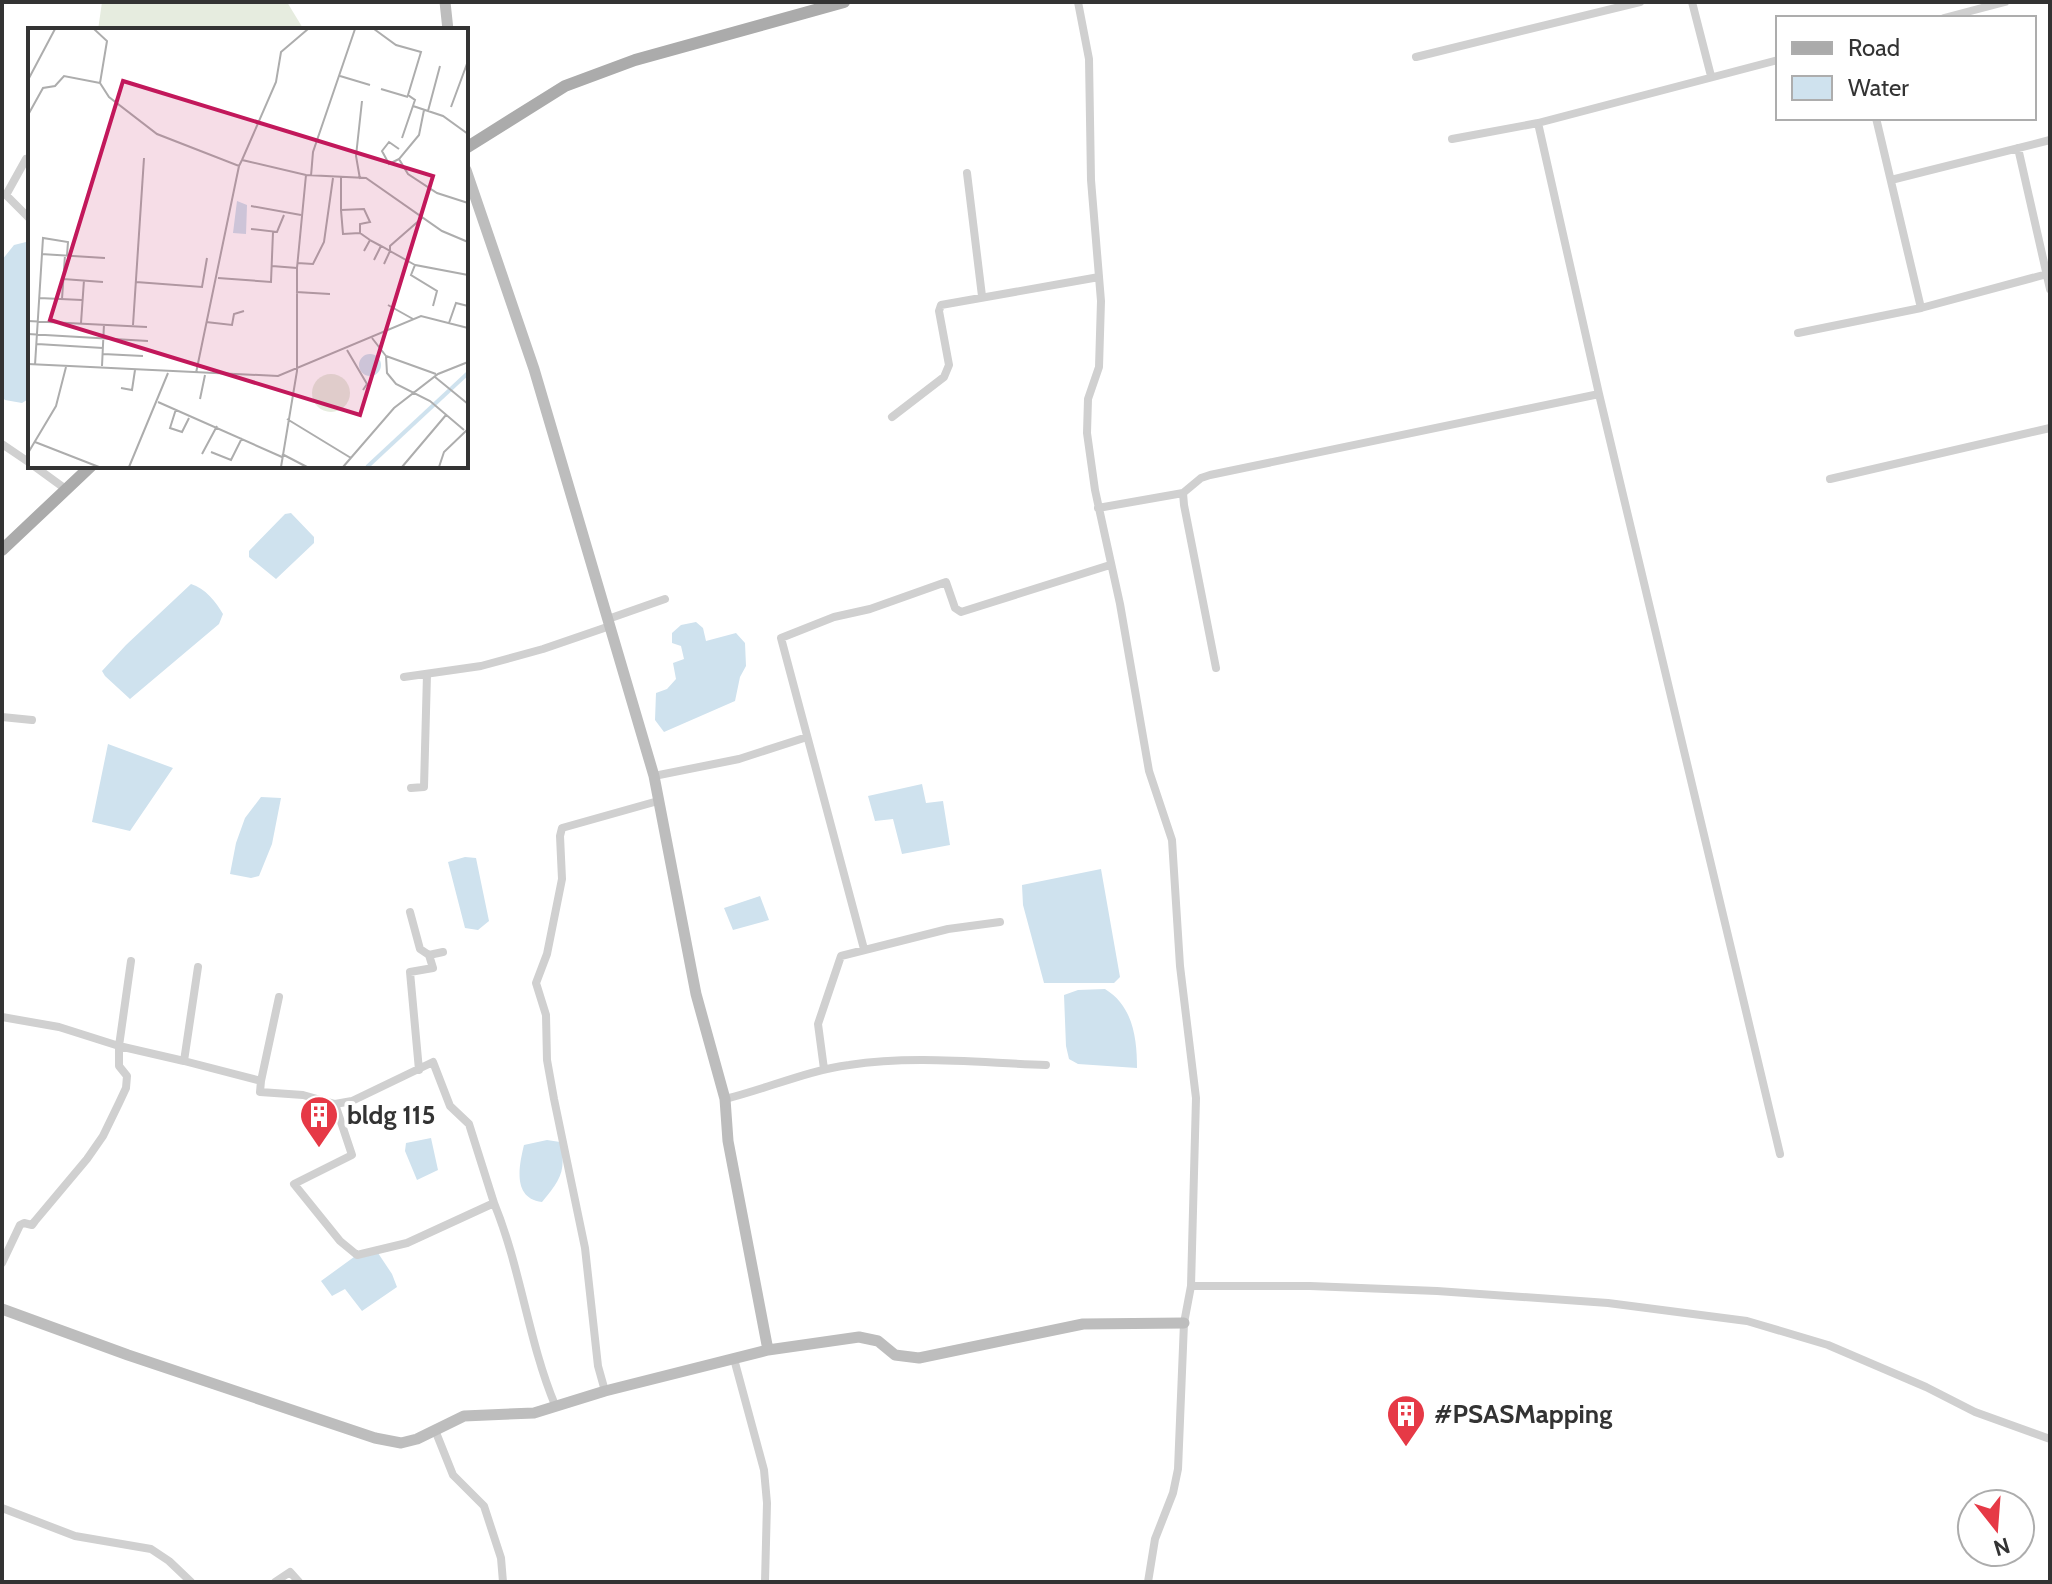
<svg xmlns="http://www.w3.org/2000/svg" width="2052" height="1584" font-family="Cabin,sans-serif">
	<rect width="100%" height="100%" fill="#fff"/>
	<path fill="#e6ecdf" d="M102 2H287L304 30H98Z"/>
	<path fill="#cfe2ee" d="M30 241V398L22 403 5 400 2 397V260L14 245Z
		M291 513 314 537V543L276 579 249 557V551L285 514Z
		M191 584C205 588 216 602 223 614L219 624 130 699 105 676 102 671 126 645Z
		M696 622 703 628 706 641 736 633 745 643 746 666 740 677 735 701 664 732 655 720 656 693 667 689 676 679 673 663 684 659 681 646 672 643V633L681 625Z
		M108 744 173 768 130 831 92 822Z
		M922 784 926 803 943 801 950 845 902 854 893 819 875 821 868 796Z
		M261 797 281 798 272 844 259 876 251 878 230 874 236 843 245 818Z
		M465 857 476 858 489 921 478 930 465 928 448 862Z
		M1101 869 1120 977 1114 983H1044L1023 905 1022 885Z
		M760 896 769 920 733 930 724 908Z
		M1105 989C1133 1006 1137 1038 1137 1068L1078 1064 1069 1059 1066 1046 1064 995 1078 990Z
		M431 1138 438 1170 417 1180 405 1151 406 1143Z
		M547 1140 560 1142C567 1171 560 1180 542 1202 512 1198 519 1166 524 1145Z
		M378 1253 392 1274 397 1287 362 1311 345 1289 332 1296 321 1281 354 1257Z"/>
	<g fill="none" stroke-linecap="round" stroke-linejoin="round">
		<path stroke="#d0d0d0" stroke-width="8" d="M1078 2 1089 59 1091 180 1101 301 1099 367 1088 399 1087 433 1095 490 1120 604 1149 771 1172 840 1180 966 1196 1098 1191 1286
			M1692 2 1711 76
			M1944 18 2005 2
			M1416 57 1640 2
			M1876 118 1921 308
			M1538 123 1599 394 1780 1154
			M1452 139 1538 123 1778 60
			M2018 148 2050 289
			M26 159 6 195 30 219
			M967 173 982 296
			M1891 180 2050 140
			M1798 333 1921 308 2047 274
			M892 417 944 377 949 365 939 311 941 305 1099 277
			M2 444 30 463
			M34 466 67 490
			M1830 479 2050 428
			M1098 508 1183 493
			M608 619 665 599
			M1216 668 1184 505 1183 493 1201 478 1210 475 1599 394
			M404 677 481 666 543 649 610 626
			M2 717 32 720
			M654 776 739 759 807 737
			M411 788 424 787 427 674
			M410 912 420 949 429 955
			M864 949 781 638 834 617 870 609 946 582 955 608 961 612 1110 565
			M131 961 119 1046 184 1061 198 967
			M2 1017 59 1027 119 1046V1066L127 1076 126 1088 119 1103 103 1136 87 1159 35 1221 32 1225 24 1223 20 1225 2 1263
			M184 1061 261 1081 279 997
			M824 1069 818 1024 841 956 948 929 1000 922
			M419 1070 410 972 433 968 429 955 443 952
			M261 1081 260 1092 303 1095 335 1104 352 1155 294 1184 340 1241 357 1255 407 1243 494 1203C521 1269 528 1340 555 1405
			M725 1099C766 1089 809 1070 849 1065 914 1055 981 1063 1046 1065
			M335 1104 352 1101 433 1062 450 1106 469 1124 494 1203
			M734 1359 764 1470 767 1503 765 1582
			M605 1391 598 1366 585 1248 554 1099 547 1060 546 1015 536 983 547 954 562 879 560 836 562 828 658 801
			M435 1430 453 1475 484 1506 501 1558 503 1582
			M2 1508 75 1536 151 1549 169 1561 191 1582
			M275 1582 290 1572 299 1582
			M1148 1582 1155 1539 1173 1493 1178 1469 1184 1323 1191 1286H1310L1437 1291 1608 1303 1747 1321 1828 1345 1926 1387 1975 1412 2050 1439"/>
		<path stroke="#bdbdbd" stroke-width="11" d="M445 2 448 30
			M466 170 534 369 654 776 696 994 725 1099 728 1141 768 1350
			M2 1309 128 1355 375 1438 401 1443 417 1439 464 1416 534 1413 605 1391 768 1350 859 1337 878 1341 895 1355 919 1358 1083 1324 1184 1323"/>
		<path stroke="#ababab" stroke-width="12" d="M466 148 565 86 635 60 844 2
			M2 550 91 466"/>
	</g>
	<defs>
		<symbol id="building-pin" viewBox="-11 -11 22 30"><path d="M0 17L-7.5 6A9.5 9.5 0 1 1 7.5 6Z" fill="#e63946" stroke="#fff"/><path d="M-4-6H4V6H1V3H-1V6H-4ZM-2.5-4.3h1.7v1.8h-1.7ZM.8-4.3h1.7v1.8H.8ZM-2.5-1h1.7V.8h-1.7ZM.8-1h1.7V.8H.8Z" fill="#fff"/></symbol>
	</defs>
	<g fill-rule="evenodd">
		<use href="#building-pin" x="297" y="1093" width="44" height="60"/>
		<use href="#building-pin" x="1384" y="1392" width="44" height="60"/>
	</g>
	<g text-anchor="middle" stroke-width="8" stroke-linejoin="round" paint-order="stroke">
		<g font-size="26" font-weight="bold" fill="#333" stroke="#fff" text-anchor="start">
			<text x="347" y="1124">bldg 115</text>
			<text x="1434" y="1423">#PSASMapping</text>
		</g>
	</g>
	<g transform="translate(28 28)">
		<rect width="440" height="440" fill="#fff"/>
		<path d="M284 365a19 19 0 1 1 38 0a19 19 0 1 1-38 0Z" fill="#e6ecdf"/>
		<path d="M209 173 219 177 218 206 205 205ZM331 337a11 11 0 1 1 22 0a11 11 0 1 1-22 0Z" fill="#cfe2ee"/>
		<path fill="none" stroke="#cfe2ee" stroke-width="4" d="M339 439 440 345"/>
		<path fill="none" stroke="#adadad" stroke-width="2" d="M66 1 79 13 72 55 81 69 129 106 211 138 214 132 278 147 338 150 414 203 440 214M346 1 368 17 393 24 380 67 387 72 374 110M312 48 342 57M0 52 27 1M353 61 380 69M385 78 415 88 440 106M423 79 440 33M396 82 391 107 371 131 380 146 409 165 440 175M400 83 412 38M0 87 15 60 27 58 36 48 72 55M371 121 361 114 354 123 361 136 371 131M214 132 248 54 253 24 280 1M283 148 285 124 327 1M313 149V182L336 181 342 194 332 196V205L342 212M332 151 328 128 334 73M223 178 273 187M313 182 315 206 332 205M223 201 249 204 256 187M336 223 342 212 353 218M13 226 77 230M346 232 353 218 362 223 356 236M269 235 285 236 296 214 305 150M387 237 362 223V218L394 190M244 238 269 240M190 250 243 254 245 204M35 251 75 254M108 254 174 259 179 230M268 264 302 266M11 270 54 272M34 271 37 227M360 277 385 291M405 278 409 263 383 247 387 237 440 247M0 293 119 299M178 294 204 297 206 286 216 283M53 295 56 252M421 295 428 275 440 278M105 297 116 130M0 306 120 313M344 310 358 328 359 345 368 356 402 373 436 402M9 316 75 320M319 322 339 356 335 362M75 326 115 328M358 328 408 346M0 336 250 348 393 288 440 300M7 337 15 210 40 214 39 227M74 338 76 296M168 345 211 138M407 349 440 376M93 360 104 362 107 342M172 371 177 347M130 374 254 429M148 381 142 400 154 404 161 390M259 391 323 430M7 414 71 439M183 424 203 432 214 410M0 425 28 378 38 339M174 426 189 398M254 426 279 439M101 439 140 345M253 439 269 343V240L278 147M315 439 366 380 410 346 440 334M374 439 418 387M411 439 416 424 440 401"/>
		<path fill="#c2185b" fill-opacity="0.15" stroke="#c2185b" stroke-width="4" d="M95 53 405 148 332 387 22 292Z"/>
		<rect width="440" height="440" fill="none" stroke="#333" stroke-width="4"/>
	</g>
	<rect width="2052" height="1584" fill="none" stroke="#333333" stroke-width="8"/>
	<rect x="1776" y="16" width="260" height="104" fill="#ffffff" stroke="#adadad" stroke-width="2"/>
	<rect x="1792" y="42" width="40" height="12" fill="#ababab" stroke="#adadad" stroke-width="2"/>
	<text x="1848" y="56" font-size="24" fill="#333333">Road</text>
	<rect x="1792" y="76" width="40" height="24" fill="#cfe2ee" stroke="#adadad" stroke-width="2"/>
	<text x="1848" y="96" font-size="24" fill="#333333">Water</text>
	<g transform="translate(1996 1528) rotate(163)"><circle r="38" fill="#ffffff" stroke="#adadad" stroke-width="2"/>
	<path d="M0-6L14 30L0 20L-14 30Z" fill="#e63946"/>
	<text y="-12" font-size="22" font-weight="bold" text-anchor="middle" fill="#333333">N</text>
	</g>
</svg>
